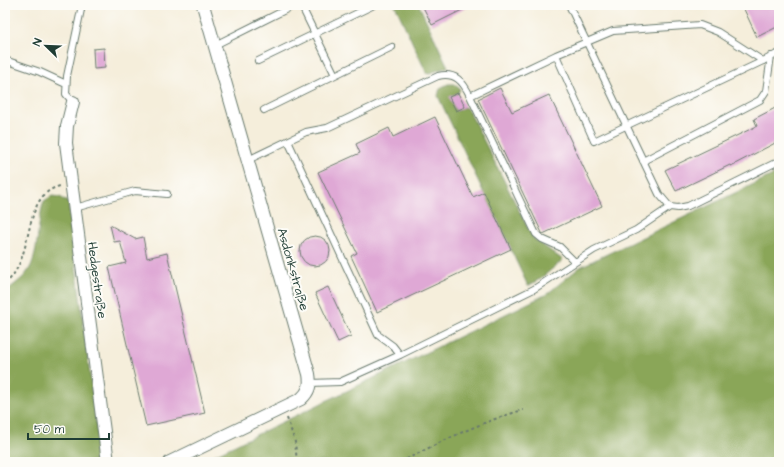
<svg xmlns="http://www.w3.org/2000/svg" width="784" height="467" font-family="'Architects Daughter',sans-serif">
	<rect width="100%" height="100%" fill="#fdfcf7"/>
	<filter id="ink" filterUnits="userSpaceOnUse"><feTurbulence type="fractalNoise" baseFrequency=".025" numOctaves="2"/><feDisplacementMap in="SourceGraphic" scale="8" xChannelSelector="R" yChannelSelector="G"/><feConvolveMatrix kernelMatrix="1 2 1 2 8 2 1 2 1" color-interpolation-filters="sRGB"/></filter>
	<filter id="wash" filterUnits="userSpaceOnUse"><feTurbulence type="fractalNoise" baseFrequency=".012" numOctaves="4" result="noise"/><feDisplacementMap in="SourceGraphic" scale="16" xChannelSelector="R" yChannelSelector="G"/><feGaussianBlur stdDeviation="0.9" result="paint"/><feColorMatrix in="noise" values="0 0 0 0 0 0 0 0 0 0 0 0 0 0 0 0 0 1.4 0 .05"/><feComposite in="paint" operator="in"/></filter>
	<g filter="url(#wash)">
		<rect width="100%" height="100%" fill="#f5eedb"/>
		<path fill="#8aa658" stroke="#547246" d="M395 5H419L448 67 427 74Z
			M448 84H454L460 89 458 93 450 98 456 111 465 107 469 111 533 238 563 260 540 279 528 286 438 96 440 88Z
			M779 172V462H200L547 294 580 267Z
			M52 196 60 197 68 202 101 462H5V292C12 286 23 279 28 271 39 256 37 220 44 201Z"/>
		<g id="blocks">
			<path fill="#dfa8d5" d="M422 5H472L432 25Z
				M742 5H779V26L757 37Z
				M104 48 105 68 94 69 93 49Z
				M500 88 512 112 549 95 602 206 543 234 542 233 478 99Z
				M458 93 465 107 456 111 449 97Z
				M779 106V141L731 166 730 165 676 191 665 170 757 126 754 119Z
				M435 117 473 197 484 192 511 249 377 312 351 256 357 253 318 172 360 153 356 144 389 128 393 137Z
				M110 225 135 239 143 237 147 258 167 253 205 413 146 426 109 267 126 263 120 241 114 242Z
				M300 251a15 15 0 1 1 30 0a15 15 0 1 1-30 0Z
				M328 287 351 336 338 342 315 293Z"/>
		</g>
	</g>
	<g filter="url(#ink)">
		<use href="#blocks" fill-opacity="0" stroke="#6a7b6e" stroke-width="1"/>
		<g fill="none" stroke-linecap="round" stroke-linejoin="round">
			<defs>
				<path id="service" d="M301 5 335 75
					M569 5 659 194 670 207 678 208 688 206 779 161
					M215 45 295 5
					M556 55 470 96 536 234 542 239 560 247 575 262
					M5 60 40 72 66 84
					M258 61 372 6
					M763 61 718 32 700 25 613 31 556 55 594 141 763 61 779 53
					M73 102 66 94 67 76 82 5
					M264 110 392 47
					M288 141 378 335 393 346 400 355
					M248 160 306 132 327 128 438 76C455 72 463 81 470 96
					M643 161 760 100 766 91 771 56
					M75 208 135 191 167 194
					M310 383 340 382 400 355 534 289 594 250 636 230 670 207"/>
				<path id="minor" d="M73 102 67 126 66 143 108 462
					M170 462 301 399C309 392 311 385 309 374L203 5"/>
			</defs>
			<use href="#service" stroke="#6a7b6e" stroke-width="8"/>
			<use href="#minor" stroke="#6a7b6e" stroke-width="14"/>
			<path stroke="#6a7b6e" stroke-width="2" stroke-dasharray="3 3" stroke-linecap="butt" d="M5 284C37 256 20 196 60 186
				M287 418 295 442 297 462
				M401 462C440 442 480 422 523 410"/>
			<use href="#service" stroke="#fff" stroke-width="6"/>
			<use href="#minor" stroke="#fff" stroke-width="12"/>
		</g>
	</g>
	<g text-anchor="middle" stroke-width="4" stroke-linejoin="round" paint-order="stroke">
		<g font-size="13" fill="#1f3d34" stroke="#fdfcf7">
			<text transform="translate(294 269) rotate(74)" y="5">Asdonkstraße</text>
			<text transform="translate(98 280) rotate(82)" y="5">Hedgestraße</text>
		</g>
	</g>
	<rect width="784" height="467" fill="none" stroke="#fdfcf7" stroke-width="20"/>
	<g transform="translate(46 46) rotate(293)" stroke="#fdfcf7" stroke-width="3" paint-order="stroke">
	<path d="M0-3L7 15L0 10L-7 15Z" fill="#1f3d34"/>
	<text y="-6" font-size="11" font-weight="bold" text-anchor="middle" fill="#1f3d34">N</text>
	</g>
	<path d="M28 433v6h81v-6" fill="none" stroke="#1f3d34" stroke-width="2"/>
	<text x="34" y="433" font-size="12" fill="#1f3d34" stroke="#fdfcf7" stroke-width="3" paint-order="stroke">50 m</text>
</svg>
